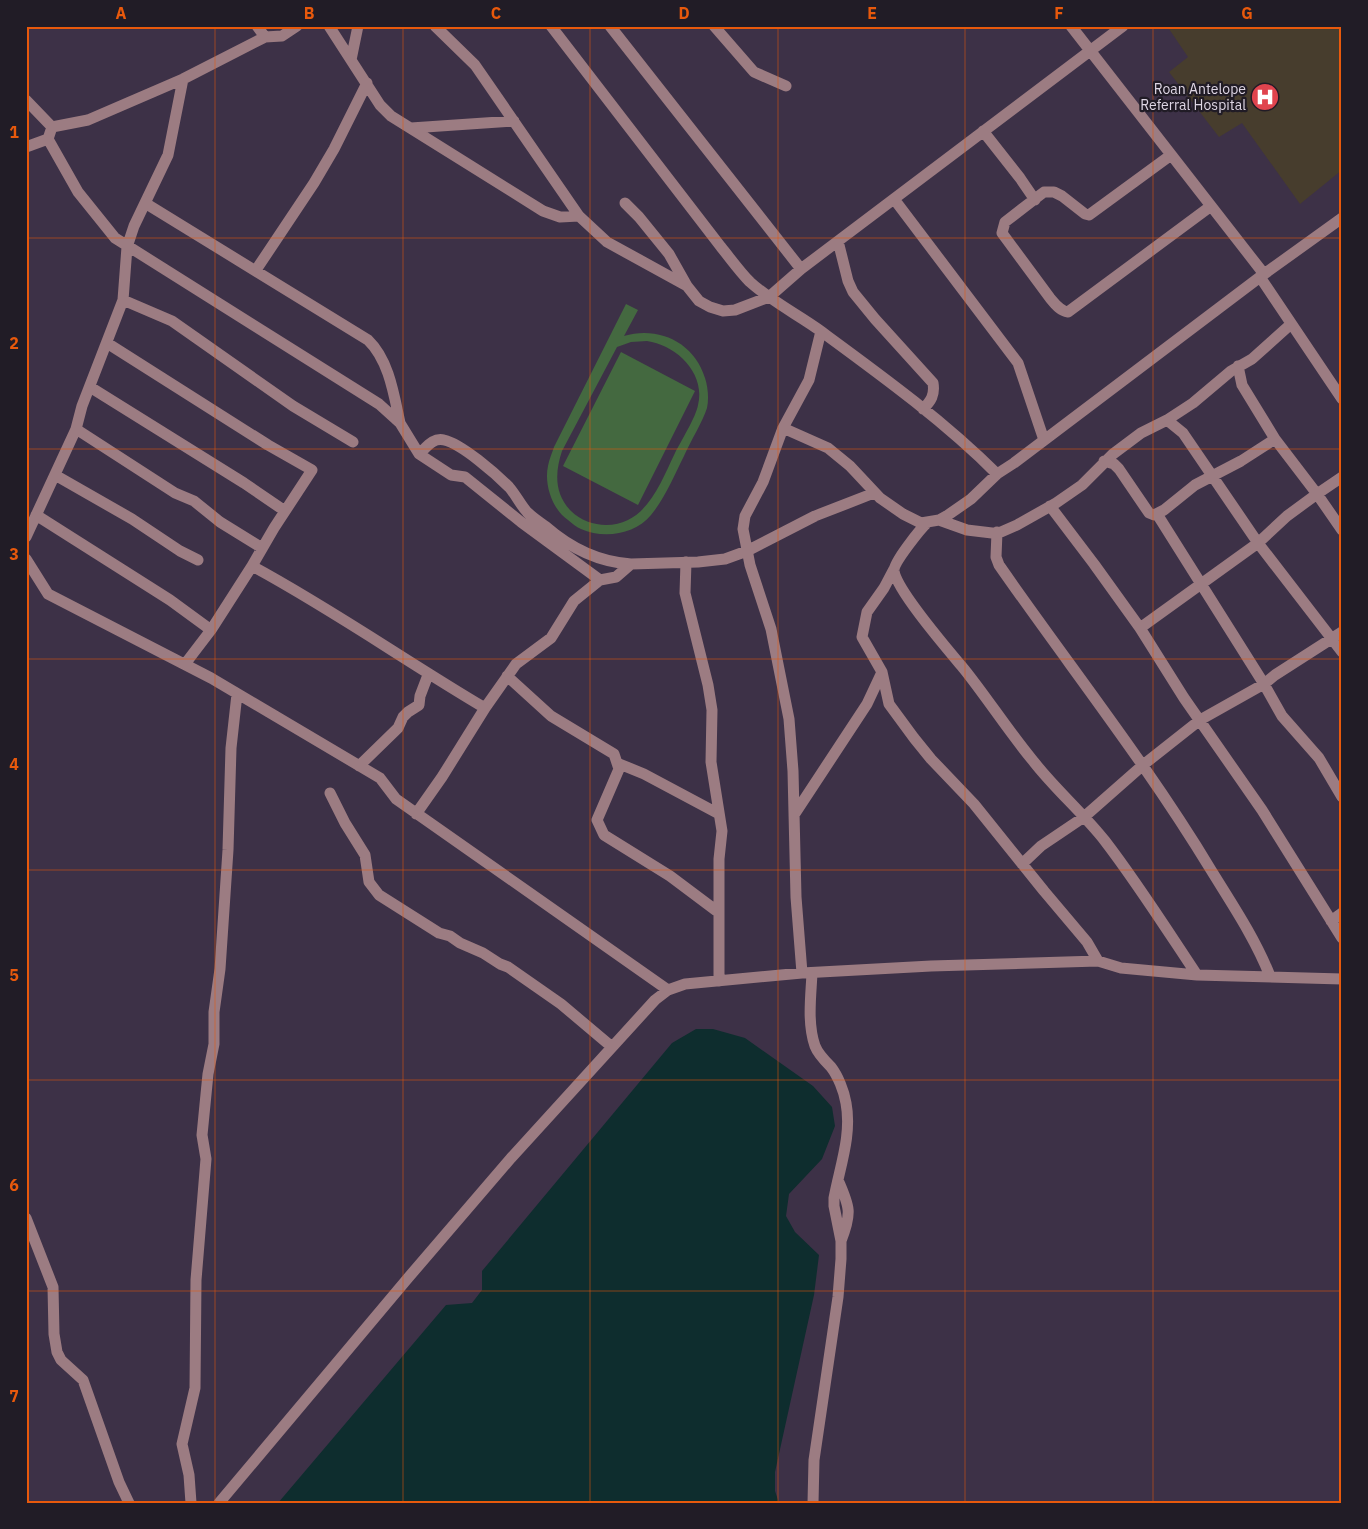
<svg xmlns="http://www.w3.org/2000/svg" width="1368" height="1529" font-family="'IBM Plex Sans',sans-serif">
	<rect width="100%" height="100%" fill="#3d3147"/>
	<path fill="#473d2d" d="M1167 26H1342V170L1300 204 1242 123 1219 137 1169 72 1188 57Z"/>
	<path fill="#446940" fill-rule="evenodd" d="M626 304 638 310 624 336C658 326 694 342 705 378 708 387 709 399 707 408 703 421 690 442 684 456 674 476 665 498 651 515 635 535 603 539 581 529 576 527 572 523 568 520 552 509 544 484 548 466 549 460 552 453 554 447ZM647 341C676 345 706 373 698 405 696 417 681 441 675 453 660 484 646 525 606 525 594 525 580 520 571 511 554 494 555 472 562 451L617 347 631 342Z
		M621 352 695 391 638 505 563 466Z"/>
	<path fill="#0e2d2e" d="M696 1029H713L745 1038 813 1086 832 1107 835 1126 822 1159 789 1194 786 1216 795 1232 819 1255 814 1295 775 1472V1491L779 1503H278L446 1305 472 1303 482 1290V1271L672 1043Z"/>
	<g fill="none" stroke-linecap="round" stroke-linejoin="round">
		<path stroke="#9c7c82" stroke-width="11" d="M257 26 265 37
			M329 26 380 105 391 116 543 211 560 217 579 216
			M435 26 475 65 579 216 607 242 687 286
			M551 26 721 247C730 258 740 272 750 282 772 302 799 315 822 332 882 376 944 421 997 474L1014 463 1260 277 1342 218
			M610 26 801 269
			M714 26 754 72 786 86
			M1071 26 1264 274
			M351 60 358 26
			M26 100 52 127
			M411 128 514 121
			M983 131 1020 178 1035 200
			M48 139 78 192 115 238 379 404 400 423 419 454 451 475 465 477 521 522 600 580 616 577 631 564 698 562 725 559 747 551 815 516 874 493
			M26 147 48 139 52 127 88 120 183 79 265 37 282 36 297 26
			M1171 155 1089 215 1085 214 1062 196 1054 192H1044L1005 222 1002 233 1050 298C1055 304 1060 311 1068 312L1211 206
			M894 199 1018 363 1044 440
			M145 203 368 340C389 360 394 395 400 423
			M625 203 639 217 669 254 687 286 699 301 710 307 723 311 735 310 769 297 801 269 1123 26
			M838 241 848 281 853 292 875 319 933 383C935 395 931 401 923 409
			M256 270 314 183 334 149 367 83
			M1260 277 1342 399
			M123 300 172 321 293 406 353 442
			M107 343 268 445 312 470 274 528 252 566C332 609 407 662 485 708L516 664 551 638 574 601 600 580
			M1238 366 1242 385 1275 439
			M90 387 244 483 285 511
			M1167 420 1183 433 1258 543 1342 652
			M783 428 809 380 821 331
			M76 429 175 493 194 501 220 522 262 548
			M419 454C426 448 433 437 444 440 462 444 496 474 509 487 516 495 520 504 527 512 532 517 539 522 545 526 570 548 597 562 631 564
			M1104 461 1114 464 1119 469 1149 513 1154 515 1164 510 1195 485 1241 461 1275 439 1317 494 1342 477
			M55 475 132 519 180 551 198 560
			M1050 506 1094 564 1140 628 1184 698 1262 810 1342 938
			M1157 514 1264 684 1282 716 1319 758 1342 797
			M36 515 170 600 211 630
			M939 520 967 530 992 533 1001 532 1017 525 1056 503 1082 485 1113 454 1141 433 1167 420 1193 403 1231 371 1252 359 1291 324
			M928 522C921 528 893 563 894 571 897 591 949 651 964 669 988 699 1009 732 1034 762 1056 790 1083 813 1105 841 1138 884 1167 930 1197 975
			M997 532 996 557 999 565C1070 667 1147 764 1211 870 1232 904 1255 938 1270 976
			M26 537 76 429 82 406 123 300 127 247 134 226 168 155 183 79
			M26 559 48 594 211 678 380 778 396 799 668 990
			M686 562 685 593 708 685 712 710 711 762 722 831 719 859V981
			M1140 628 1258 543 1287 516 1317 494 1342 530
			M185 664 211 630 252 566
			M882 672 889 704 914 738 931 759 974 804 1044 891 1087 942 1098 961
			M507 676 551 716 614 754 619 769 597 820 604 835 670 876 718 912
			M617 763 644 774 719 814
			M359 766 398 728 403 717 408 712 419 705 420 696 428 675
			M330 793 345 823 365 855 369 882 379 895 439 933 450 936 460 943 483 953 500 964 508 967 561 1004 612 1047
			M416 814 442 777 485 708
			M794 815 867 704 882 672 862 637 867 612 884 588 894 569
			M1022 864 1041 846 1084 817 1143 765 1200 720 1264 684 1275 675 1342 632
			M1331 921 1342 913
			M802 973 796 897 793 771 789 719 771 629 750 565 743 529 745 516 763 482 783 428 828 448 850 466 880 498 903 514 921 523 939 520 948 515 971 499 997 474
			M812 973C811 996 807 1023 815 1046 818 1054 825 1061 831 1067 838 1076 844 1091 846 1103 852 1135 840 1166 834 1198V1206L841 1241V1259L838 1297 814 1460 813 1503
			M838 1180C850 1207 852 1213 841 1241
			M26 1218 53 1287 54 1334 57 1352 61 1360 83 1380 119 1482 129 1503
			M191 1503 189 1475 182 1444 195 1388 196 1280 206 1159 202 1135 208 1074 214 1044V1012L220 969 228 850 231 748 237 694
			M219 1503 408 1278 511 1158 655 1000 668 990 685 984 802 973 931 966 1098 961 1121 968 1197 975 1342 979"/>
	</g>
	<path fill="none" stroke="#e8590c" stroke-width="1" stroke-opacity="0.55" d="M215 26V1503M403 26V1503M590 26V1503M778 26V1503M965 26V1503M1153 26V1503M26 238H1342M26 449H1342M26 659H1342M26 870H1342M26 1080H1342M26 1291H1342"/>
	<defs>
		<symbol id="hospital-disc" viewBox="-11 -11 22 22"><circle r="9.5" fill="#e0444e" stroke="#211c26"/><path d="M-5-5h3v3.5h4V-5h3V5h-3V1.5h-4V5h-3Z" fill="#fff"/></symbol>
	</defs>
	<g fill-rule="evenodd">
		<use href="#hospital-disc" x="1249" y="81" width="32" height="32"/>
	</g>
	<g text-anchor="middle" stroke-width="4.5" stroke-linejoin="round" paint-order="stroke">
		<g font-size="14" fill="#ded6e4" stroke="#211c26" text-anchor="end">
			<text x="1246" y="94">Roan Antelope<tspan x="1246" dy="16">Referral Hospital</tspan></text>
		</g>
	</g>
	<rect width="1368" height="1529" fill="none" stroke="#211c26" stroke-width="55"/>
	<rect x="28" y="28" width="1312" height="1474" fill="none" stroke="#e8590c" stroke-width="2"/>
	<g font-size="16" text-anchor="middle" font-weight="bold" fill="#e8590c">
		<text x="121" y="19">A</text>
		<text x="309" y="19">B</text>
		<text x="496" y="19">C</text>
		<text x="684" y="19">D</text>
		<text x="872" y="19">E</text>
		<text x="1059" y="19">F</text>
		<text x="1247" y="19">G</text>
		<text x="14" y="138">1</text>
		<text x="14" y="349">2</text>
		<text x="14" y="560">3</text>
		<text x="14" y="770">4</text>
		<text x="14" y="981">5</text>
		<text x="14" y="1191">6</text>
		<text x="14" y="1402">7</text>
	</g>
</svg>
